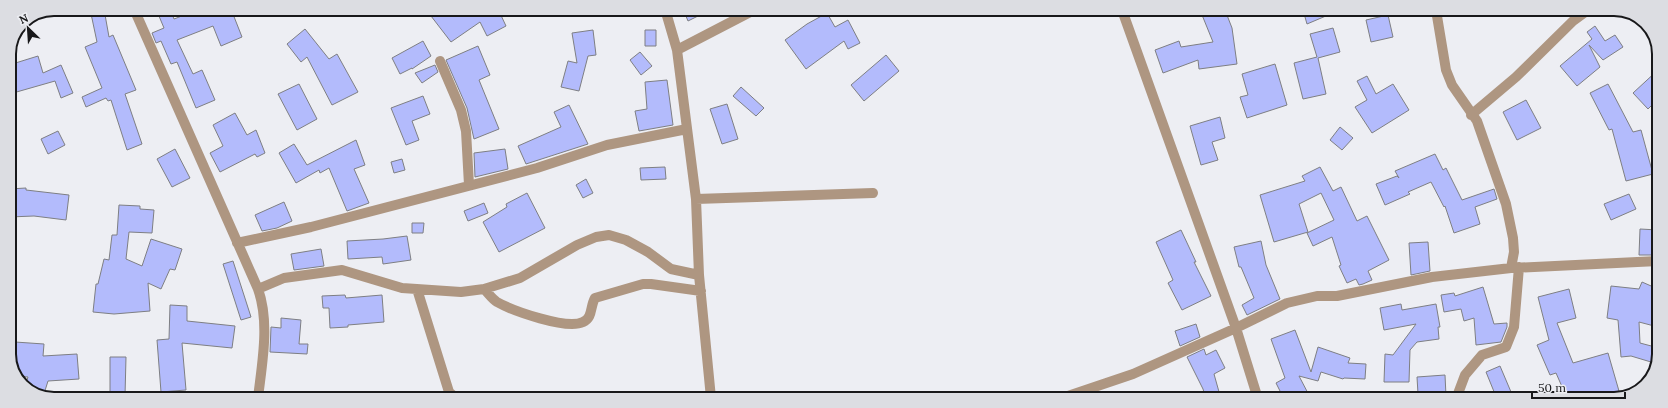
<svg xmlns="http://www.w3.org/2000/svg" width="1668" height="408" font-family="Lora,serif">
	<rect width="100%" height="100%" fill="#edeef3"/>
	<path fill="#b3bbfc" stroke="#7e7f83" d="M90 9H104L109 37 113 35 136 90 125 94 142 144 127 150 111 100 108 101 106 98 86 107 82 97 102 88 85 47 97 42Z
		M156 9H170L174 19 200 9H205L207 15 222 9H231L242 37 221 46 213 26 177 40 193 74 202 70 215 100 196 108 177 62 171 64 161 41 156 43 152 33 164 28Z
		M441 9H498L506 26 487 36 480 22 451 42 431 16Z
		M683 9H712L688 21Z
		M1200 10H1225L1232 28 1237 64 1199 69 1198 60 1163 73 1155 50 1179 41 1181 47 1213 42Z
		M1303 10H1340L1307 24Z
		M827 13 835 27 848 20 860 43 848 49 844 41 806 69 785 40 807 24Z
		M1388 15 1393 37 1371 42 1366 20Z
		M1595 26 1605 41 1615 35 1623 47 1603 60 1589 45 1600 67 1577 86 1560 66 1592 39 1587 32Z
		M1333 28 1340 52 1318 58 1326 94 1303 99 1294 63 1317 57 1310 34Z
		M305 29 329 59 337 54 358 92 332 105 307 57 301 62 287 44Z
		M593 30 596 55 588 56 579 91 561 87 568 61 577 63 572 33Z
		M645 30H656V46H645Z
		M423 41 431 56 412 69V68L400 74 392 58Z
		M478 46 490 75 479 80 499 129 474 139 467 108 446 60Z
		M640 52 652 66 641 75 630 60Z
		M886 55 899 71 864 101 851 85Z
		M38 56 43 73 61 65 73 93 61 98 55 81 13 93 9 80V65Z
		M1275 64 1287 105 1247 118 1240 97 1248 95 1242 74Z
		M435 65 438 72 422 83 415 73Z
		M1659 69V98L1648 109 1633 93Z
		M1367 76 1376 94 1393 84 1409 110 1372 133 1355 107 1367 100 1357 81Z
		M667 80 673 125 639 131 635 111 647 109 645 82Z
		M299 84 317 119 297 130 278 94Z
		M1608 84 1633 132 1641 130 1653 174 1626 181 1612 129 1609 130 1590 93Z
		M741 87 764 108 756 116 733 96Z
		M423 96 430 114 412 121 419 140 406 145 391 108Z
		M1526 100 1541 128 1517 140 1503 112Z
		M727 104 738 139 722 144 710 109Z
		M569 105 588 144 526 164 518 146 561 127 554 112Z
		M235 113 247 135 256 130 265 153 257 157 255 154 220 172 210 153 223 146 213 125Z
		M1220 117 1225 138 1212 142 1218 160 1201 165 1190 126Z
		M1340 127 1353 138 1342 150 1330 140Z
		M58 131 65 145 48 154 41 139Z
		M356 140 365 165 354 169 369 203 347 211 329 168 320 173 319 170 296 183 279 153 294 144 307 165Z
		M175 149 190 178 172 187 157 159Z
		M505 149 508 169 475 177 474 153Z
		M1435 154 1443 170 1446 168 1462 200 1494 189 1497 199 1475 207 1480 224 1454 233 1445 206 1444 207 1431 182 1408 192 1410 194 1385 205 1376 184 1397 176 1399 178 1395 171Z
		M402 159 405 170 394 173 391 162Z
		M665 167 666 179 641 180 640 168Z
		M1320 167 1333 191 1341 187 1357 221 1367 216 1389 260 1368 271 1372 280 1363 284 1359 285 1356 279 1347 283 1339 266 1341 265 1332 237 1313 246 1307 233 1334 220 1321 193 1299 204 1308 232 1274 242 1260 195 1305 181 1302 176Z
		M586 179 593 193 583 198 576 185Z
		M26 188V190L69 195 66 220 34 216 9 217V189Z
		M527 193 545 228 499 252 483 222 507 207 506 204Z
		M1629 194 1636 209 1611 220 1604 204Z
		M284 202 292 221 277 228 262 231 255 215Z
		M484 203 488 213 468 221 464 211Z
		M119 205 140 206V209L154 210 152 233 129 232 126 259 142 266 151 239 182 249 175 270 170 269 161 289 148 283 150 311 114 314 93 312 96 284H98L104 259 109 260 112 235H117Z
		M412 223H424L423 233H412Z
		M1640 229 1658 230V255H1639Z
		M1181 230 1196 262H1194L1211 296 1182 310 1168 283 1173 280 1156 242Z
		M407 236 411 260 383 264 382 257 348 259 347 241 383 239Z
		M1261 241 1266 265 1280 299 1247 315 1242 305 1254 298 1241 267H1239L1234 247Z
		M1428 242 1430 271 1411 275 1409 243Z
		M321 249 324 266 294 270 291 254Z
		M233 261 251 317 241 320 223 264Z
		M1642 282 1658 289V294L1652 307 1658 308V327L1639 322 1640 343 1655 347 1651 362 1631 356 1621 357 1618 320 1607 318 1611 286 1639 289Z
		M1483 287 1494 324 1507 323V327L1501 342 1476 345 1474 318 1464 321 1461 309 1444 312 1441 295 1454 293 1455 296Z
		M1569 289 1576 318 1557 323 1573 363 1608 353 1619 391 1609 394 1610 399H1553L1563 389 1556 373 1550 375 1537 345 1549 340 1538 297Z
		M345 295 346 298 382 295 384 322 348 325V327L330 328 329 308H323L322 296Z
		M1401 304 1402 310 1436 304 1440 327H1438L1439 339 1417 342 1410 350 1409 382H1384L1385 354 1393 355 1416 324 1384 330 1380 308Z
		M170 305 187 306V321L235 326 232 348 182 343 186 390 161 392 157 340 169 339Z
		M281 318 301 320 299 344H308L307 354 270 352 271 327 281 328Z
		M1196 324 1200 337 1180 346 1175 331Z
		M1295 330 1311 372 1318 347 1350 358 1348 363 1366 364 1365 379 1344 378 1343 379 1321 372 1318 381 1299 376 1311 399H1284L1276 383 1285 378 1271 339Z
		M15 342 44 344 43 356 77 354 79 379 48 381 43 397 25 386 28 377 17 376 13 368Z
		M1204 349 1206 355 1216 350 1225 368 1214 374 1221 399H1206L1203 389 1187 357Z
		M110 357H126L125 396 110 395Z
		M1500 366 1514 399H1497L1486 372Z
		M1445 375 1446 396 1428 397V394H1418L1417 377Z"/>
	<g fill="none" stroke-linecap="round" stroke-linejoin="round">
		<path stroke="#ae9681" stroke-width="10" d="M134 9 258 289C270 323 262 363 258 398
			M665 9 677 50 696 199 699 275 711 398
			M1122 10 1236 328 1258 399
			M1436 10 1446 70 1452 85 1477 121 1506 204 1513 238 1514 252 1511 268
			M677 50 756 9
			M440 61 461 110 466 131 469 185
			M1471 115 1516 77 1573 21 1588 10
			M696 199 873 193
			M237 243 311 227 537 168 607 145 687 129
			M258 289 284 278 342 270 402 288 461 292 484 289 520 278 577 245 596 237 609 235 626 240 648 252 671 269 699 275
			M417 289 449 392 456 398
			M484 289C488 293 492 299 497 302 513 311 567 330 583 322 593 318 590 306 595 298L643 284H651L701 291
			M1059 399 1133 374 1236 328 1287 303 1317 296H1337L1432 277 1511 268 1658 261
			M1456 399 1465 375 1482 355 1506 347 1514 327 1519 267"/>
	</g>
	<path d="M0 0H1668V408H0ZM54 16H1614A38 38 0 0 1 1652 54V354A38 38 0 0 1 1614 392H54A38 38 0 0 1 16 354V54A38 38 0 0 1 54 16Z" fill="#dcdde2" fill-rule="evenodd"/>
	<path fill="none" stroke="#18181a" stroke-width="2" d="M54 16H1614A38 38 0 0 1 1652 54V354A38 38 0 0 1 1614 392H54A38 38 0 0 1 16 354V54A38 38 0 0 1 54 16Z"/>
	<g transform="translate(28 28) rotate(335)" stroke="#edeef3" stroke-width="3" paint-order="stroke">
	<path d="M0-3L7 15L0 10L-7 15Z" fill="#18181a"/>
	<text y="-6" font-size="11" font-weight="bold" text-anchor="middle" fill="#18181a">N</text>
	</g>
	<path d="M1532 392v6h93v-6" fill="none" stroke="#18181a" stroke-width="2"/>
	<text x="1538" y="392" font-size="12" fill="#18181a" stroke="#edeef3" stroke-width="3" paint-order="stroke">50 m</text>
</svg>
